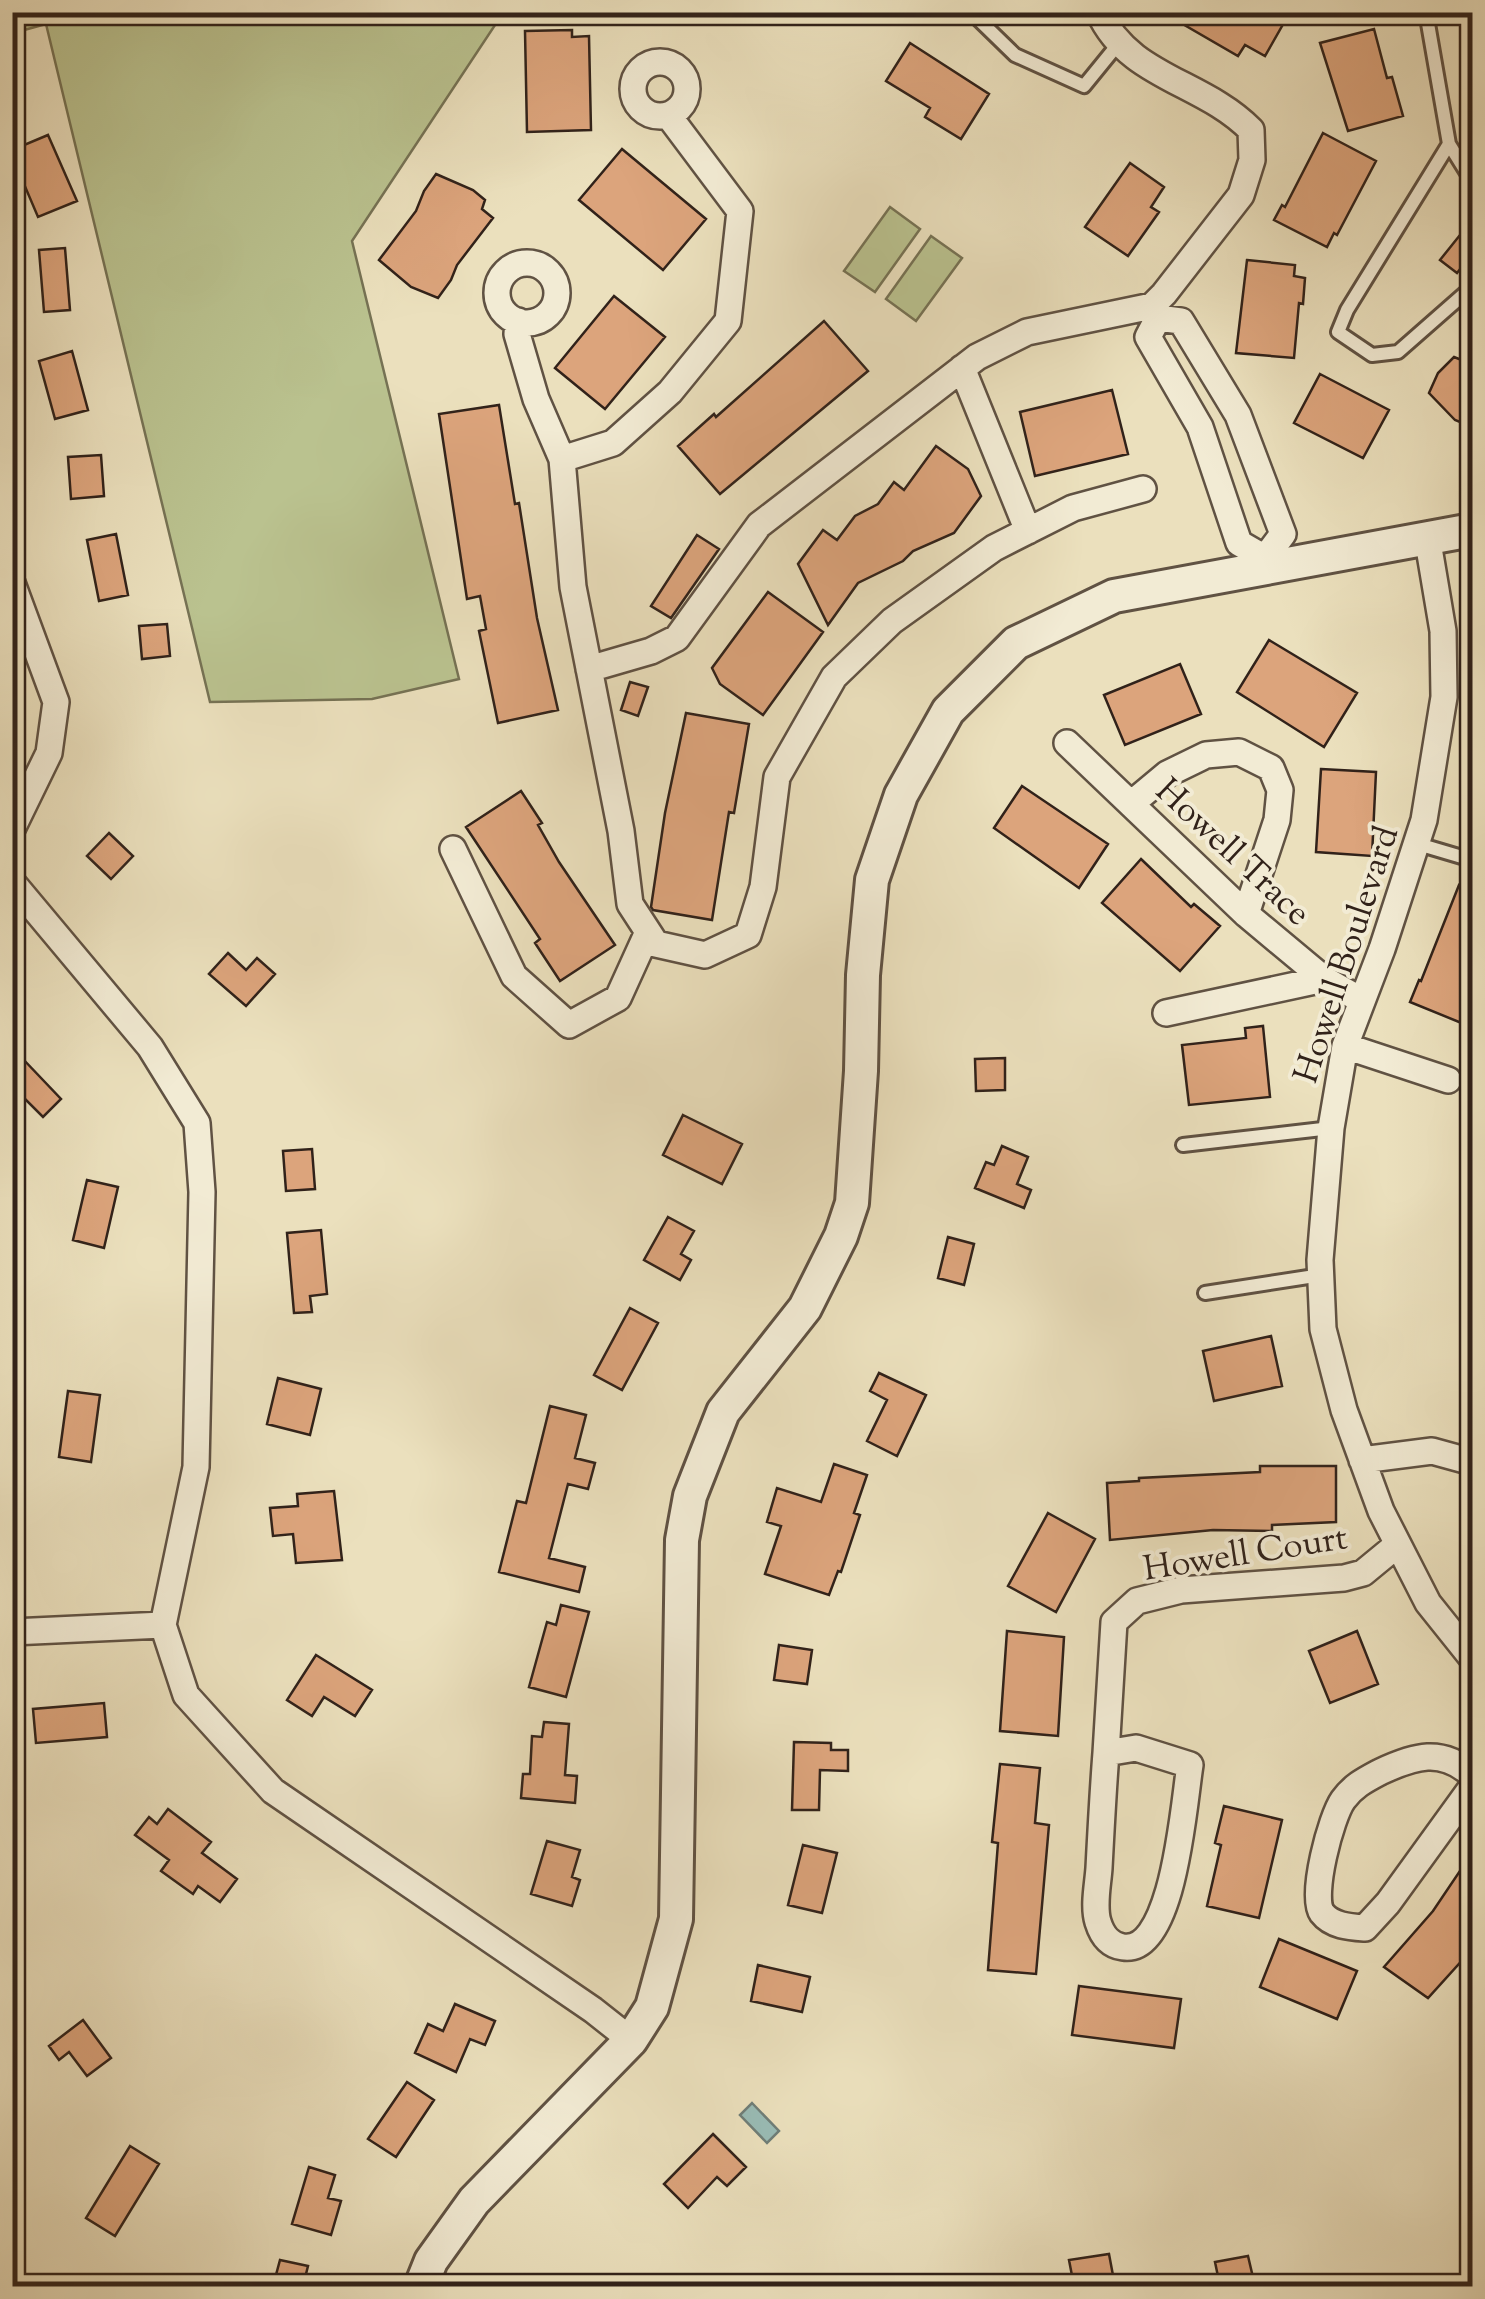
<svg xmlns="http://www.w3.org/2000/svg" width="1485" height="2299" font-family="'Sorts Mill Goudy',serif">
	<rect width="100%" height="100%" fill="#ebe0bd"/>
	<filter id="stains"><feTurbulence type="fractalNoise" baseFrequency=".002" numOctaves="4"/><feColorMatrix values="0 0 0 0 .2 0 0 0 0 .09 0 0 0 0 .02 0 0 0 .5 -.17"/></filter>
	<radialGradient id="worn" r=".72"><stop offset=".6" stop-color="#630" stop-opacity="0"/><stop offset="1" stop-color="#630" stop-opacity=".3"/></radialGradient>
	<path fill="#bac28f" stroke="#767254" stroke-width="2.5" d="M13 12 503 13 352 241 459 679 372 699 210 702 46 24 13 33Z
		M890 207 920 229 875 292 844 271Z
		M931 236 962 258 916 321 886 299Z"/>
	<path fill="#99bcb6" stroke="#6f7e78" stroke-width="2.5" d="M752 2103 779 2131 767 2143 740 2115Z"/>
	<path fill="#dca47c" stroke="#31221a" stroke-width="2.5" d="M1162 12H1290L1265 56 1245 45 1238 56Z
		M1374 29 1387 78 1392 77 1403 116 1348 131 1320 43Z
		M572 30V37L589 36 591 130 527 132 525 31Z
		M910 43 989 94 961 139 925 117 930 108 886 81Z
		M1323 133 1376 161 1337 235 1334 233 1327 247 1274 220 1282 205 1285 207Z
		M48 135 77 201 38 217 21 177 12 180V150Z
		M622 149 706 219 663 270 579 200Z
		M1130 163 1164 187 1151 207 1159 212 1128 256 1085 227Z
		M436 174 473 190 485 200 482 209 493 218 457 265 451 280 438 298 411 287 379 260 416 211 424 191Z
		M1472 220V254L1457 273 1440 260Z
		M65 248 70 310 44 312 39 250Z
		M1247 260 1295 265 1294 276 1305 278 1303 304 1299 303 1294 358 1236 353Z
		M614 296 665 337 605 409 555 368Z
		M824 321 868 371 720 494 678 446 714 414 716 417Z
		M72 351 88 410 55 419 39 361Z
		M1454 357 1472 364V427L1455 420 1429 393 1438 373Z
		M1320 374 1389 410 1363 458 1294 423Z
		M1112 390 1128 454 1035 476 1020 412Z
		M499 405 515 504 519 503 537 618 558 710 498 723 479 631 486 629 480 596 467 599 439 414Z
		M936 446 968 469 981 496 954 533 913 551 903 561 858 583 828 625 798 564 823 530 837 540 855 516 878 504 894 482 904 490Z
		M101 455 104 496 71 499 68 457Z
		M116 534 128 595 99 601 87 540Z
		M697 535 719 549 671 618 651 606Z
		M768 592 823 632 763 715 720 684 712 668Z
		M167 624 170 656 142 659 139 626Z
		M1269 640 1357 693 1324 747 1237 692Z
		M1180 664 1201 714 1125 745 1104 695Z
		M630 682 648 687 638 716 621 710Z
		M686 713 749 724 734 813 729 812 712 920 653 910 651 907 665 813Z
		M1321 769 1376 772 1372 856 1316 852Z
		M1022 786 1108 844 1079 888 994 828Z
		M521 791 542 823 538 825 559 862 615 945 560 981 535 943 540 939 466 827Z
		M109 833 133 856 111 879 87 856Z
		M1141 859 1191 907 1194 904 1220 926 1180 971 1102 903Z
		M1459 885 1472 891V1002L1464 1024 1410 1002 1419 980 1421 981Z
		M228 953 246 970 257 958 275 974 246 1006 209 974Z
		M1263 1026 1270 1097 1189 1105 1182 1045 1246 1038 1245 1028Z
		M22 1058 61 1099 43 1117 12 1086V1067Z
		M1005 1058V1090L976 1091 975 1059Z
		M683 1115 742 1144 722 1184 663 1155Z
		M1002 1146 1028 1157 1017 1184 1031 1190 1024 1208 975 1188 986 1162 994 1165Z
		M312 1149 315 1189 286 1191 283 1151Z
		M87 1180 118 1187 104 1248 73 1240Z
		M668 1217 694 1231 681 1254 691 1260 680 1280 644 1260Z
		M321 1230 327 1294 310 1296 312 1312 294 1313 287 1233Z
		M948 1237 974 1244 964 1285 938 1278Z
		M630 1308 658 1323 622 1390 594 1375Z
		M1271 1336 1282 1386 1214 1401 1203 1351Z
		M879 1373 926 1395 897 1456 867 1441 887 1400 870 1391Z
		M278 1378 321 1389 310 1435 267 1424Z
		M68 1391 100 1395 91 1462 59 1457Z
		M550 1406 586 1415 575 1458 595 1463 588 1489 568 1484 549 1558 585 1567 579 1592 499 1572 517 1501 526 1503Z
		M834 1464 867 1475 854 1513 860 1515 841 1572 838 1571 829 1595 765 1574 781 1526 767 1522 777 1488 821 1502Z
		M1260 1466H1336V1522L1272 1525V1531L1213 1530 1110 1540 1107 1483 1139 1481V1478L1260 1472Z
		M334 1491 342 1560 296 1563 293 1534 273 1536 270 1508 298 1506 297 1494Z
		M1048 1513 1095 1539 1056 1612 1008 1586Z
		M561 1605 589 1612 566 1697 529 1687 547 1622 556 1625Z
		M1007 1631 1064 1637 1058 1736 1000 1731Z
		M1357 1631 1378 1684 1330 1703 1309 1651Z
		M779 1645 812 1650 807 1684 774 1680Z
		M316 1655 372 1690 355 1716 324 1697 312 1716 287 1700Z
		M104 1703 107 1737 36 1743 33 1709Z
		M544 1722 569 1724 565 1775 577 1776 575 1803 521 1798 523 1774H530L532 1736 542 1737Z
		M794 1742 831 1743V1750H848V1771L820 1770 819 1810H792Z
		M1000 1764 1040 1768 1035 1823 1049 1825 1036 1974 988 1970 998 1843 992 1842Z
		M1224 1806 1282 1820 1259 1918 1207 1906 1221 1845 1215 1843Z
		M168 1809 211 1842 202 1853 237 1879 220 1902 198 1886 193 1894 161 1871 169 1860 135 1835 149 1817 157 1824Z
		M547 1841 580 1850 572 1877 580 1880 572 1906 531 1894Z
		M803 1845 837 1853 822 1913 788 1905Z
		M1472 1853V1944L1466 1956 1428 1998 1384 1967 1433 1911Z
		M1279 1939 1357 1971 1337 2019 1260 1987Z
		M758 1965 810 1977 802 2012 751 2001Z
		M1079 1986 1181 1999 1174 2048 1072 2035Z
		M455 2004 495 2021 485 2045 470 2039 456 2072 415 2053 428 2024 443 2031Z
		M83 2020 111 2058 87 2076 69 2052 59 2060 49 2046Z
		M407 2082 434 2100 396 2157 368 2139Z
		M713 2134 746 2167 727 2186 717 2177 688 2208 664 2184Z
		M130 2146 159 2164 115 2236 86 2218Z
		M309 2167 335 2175 328 2198 341 2201 331 2235 292 2224Z
		M1109 2254 1115 2286H1074L1069 2260Z
		M1248 2256 1255 2286H1220L1215 2262Z
		M280 2260 308 2266 303 2286H273Z"/>
	<g fill="none" stroke-linecap="round" stroke-linejoin="round">
		<defs>
			<path id="service" d="M980 12 977 18 1015 55 1084 86 1119 43
				M1426 12 1449 144 1472 181
				M1449 144 1347 310 1338 332 1372 355 1398 352 1472 287
				M1418 844 1472 860
				M1183 1145 1331 1128
				M1205 1293 1321 1275"/>
			<path id="minor" d="M1099 12C1129 78 1203 81 1251 130L1252 160 1241 195 1164 294 1152 306 1158 318 1148 337 1200 427 1239 543 1265 558 1268 569
				M633 89a27 27 0 1 1 54 0a27 27 0 1 1-54 0Z
				M497 293a30 30 0 1 1 60 0a30 30 0 1 1-60 0Z
				M1158 318 1181 321 1238 415 1283 534 1265 558
				M518 321 517 334 536 399 562 459 573 587 621 831 630 904 656 944 705 955 748 935 763 887 777 777 834 677 892 621 994 548 1073 508 1143 489
				M962 368 1028 531
				M562 459 613 443 670 392 728 321 740 211 668 115
				M1427 536 1443 631 1444 697 1424 820 1382 949 1345 1046 1331 1128 1320 1260 1323 1329 1344 1410 1381 1511 1428 1603 1472 1658
				M12 583 56 702 49 753 12 829
				M589 669 651 651 677 638 759 525 977 357 1027 332 1152 306
				M1067 743 1246 914 1324 979 1361 1000
				M1131 804 1167 774 1206 755 1239 752 1271 768 1280 790 1277 820 1246 914
				M453 849 514 976 569 1025 618 998 648 932
				M12 882 150 1047 197 1123 202 1192 196 1467 163 1625 186 1695 273 1791 593 2010 631 2040
				M1166 1013 1324 979
				M1345 1046 1448 1080
				M1362 1460 1432 1451 1472 1462
				M12 1632 163 1625
				M1136 1748 1190 1765C1184 1801 1174 1955 1123 1947 1109 1945 1102 1935 1098 1922 1093 1906 1098 1884 1099 1868 1101 1830 1103 1791 1106 1753Z
				M1106 1753 1114 1622 1137 1601 1181 1590 1344 1578 1363 1573 1397 1545
				M1472 1775C1442 1747 1414 1756 1380 1772 1365 1780 1353 1786 1343 1800 1331 1817 1310 1896 1322 1913 1332 1926 1350 1927 1365 1928L1388 1903 1472 1787"/>
			<path id="tertiary" d="M421 2286 431 2261 474 2201 631 2040 652 2007 676 1919 682 1540 690 1496 723 1412 805 1308 841 1236 852 1203 861 1071 863 975 872 880 901 795 948 711 1016 643 1114 596 1472 530"/>
		</defs>
		<use href="#service" stroke="#605243" stroke-width="18"/>
		<use href="#minor" stroke="#605243" stroke-width="30"/>
		<use href="#tertiary" stroke="#605243" stroke-width="38"/>
		<use href="#service" stroke="#f2ebd4" stroke-width="12"/>
		<use href="#minor" stroke="#f2ebd4" stroke-width="25"/>
		<use href="#tertiary" stroke="#f2ebd4" stroke-width="32"/>
	</g>
	<g text-anchor="middle" stroke-width="8" stroke-linejoin="round" paint-order="stroke">
		<g font-size="35" fill="#31221a" stroke="#f2ebd4">
			<text transform="translate(1234 851) rotate(43)" y="12">Howell Trace</text>
			<text transform="translate(1345 954) rotate(-72)" y="12">Howell Boulevard</text>
			<text transform="translate(1245 1552) rotate(-9)" y="12">Howell Court</text>
		</g>
	</g>
	<rect width="1485" height="2299" fill="none" stroke="#ebe0bd" stroke-width="50"/>
	<rect x="15" y="15" width="1455" height="2269" fill="none" stroke="#31221a" stroke-width="5"/>
	<rect x="25" y="25" width="1435" height="2249" fill="none" stroke="#31221a" stroke-width="2.5"/>
	<rect width="100%" height="100%" filter="url(#stains)"/>
	<rect width="100%" height="100%" fill="url(#worn)"/>
</svg>
